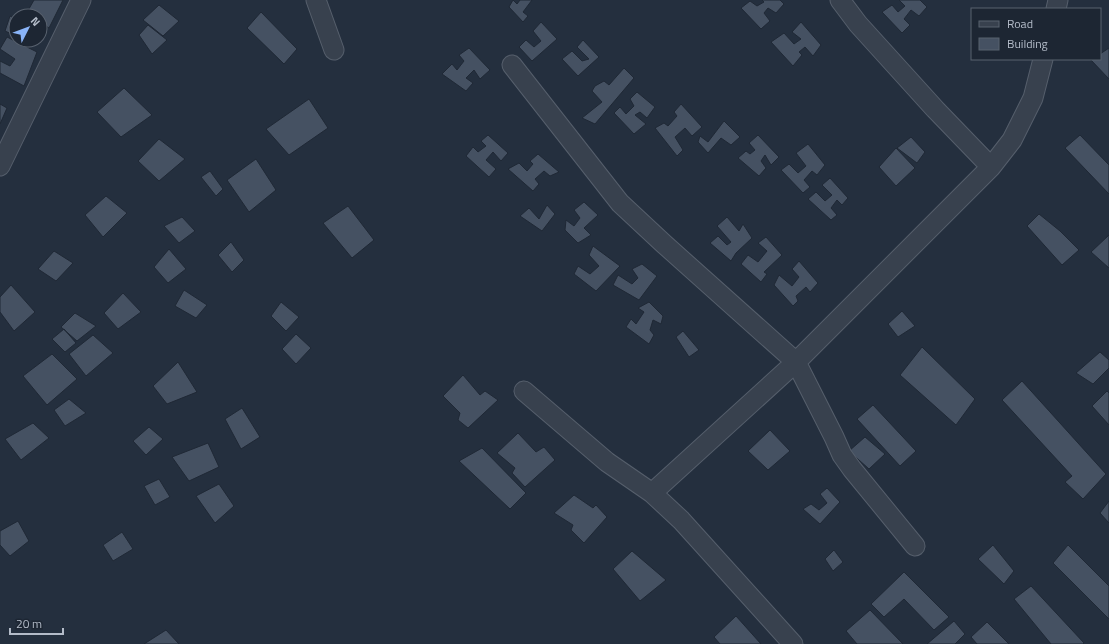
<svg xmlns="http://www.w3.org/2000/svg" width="1109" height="644" font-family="'Titillium Web',sans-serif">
	<rect width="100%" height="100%" fill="#242f3e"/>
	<path fill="#455162" stroke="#1f2835" d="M34 0H63L49 28 40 22V16H30L26 14Z
		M513 0 517 4 520 0H532L523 12 528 16 523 22 509 7Z
		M762 0H780L784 4 776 13 768 8 764 13 770 21 761 29 741 8 750 1 757 6 764 2Z
		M899 0H920L927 7 919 16 911 10 904 19 910 25 902 33 882 12 892 5 898 12 905 6Z
		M159 5 179 21 163 36 143 20Z
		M261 12 297 49 284 64 247 28Z
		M10 16 16 19V36L5 31Z
		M541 22 557 39 532 61 519 47 526 40 534 47 541 41 533 31Z
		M801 22 821 45 813 56 805 47 799 52 802 55 793 66 771 42 784 33 794 44 801 39 792 32Z
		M148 25 167 40 152 54 139 35Z
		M7 37 37 52 24 86 0 73V61L10 66 15 59 0 49Z
		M583 40 599 57 578 76 562 59 572 51 582 61 589 59 577 47Z
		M469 48 490 70 480 79 474 70 466 78 473 83 466 91 442 74 452 64 457 70 464 61 459 55Z
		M1109 48V79L1091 60 1092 59H1100V54Z
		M624 68 634 78 595 124 582 118 602 102 592 91 595 86 604 81 609 85Z
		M124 88 152 115 121 137 97 112Z
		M637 92 655 107 647 118 640 112 635 115 646 124 634 134 614 113 620 107 626 114 634 106 630 99Z
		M309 99 328 128 289 155 266 129Z
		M0 104 7 108 0 124Z
		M681 104 702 127 692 136 685 128 675 137 683 150 677 156 655 128 664 123 668 126 677 116 674 112Z
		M724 121 740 137 731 145 721 138 708 153 698 142 700 136 708 142Z
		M488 135 508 153 501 161 493 152 486 160 496 169 489 177 466 156 473 147 478 152 486 146 481 141Z
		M758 135 779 157 771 165 765 155 761 161 766 168 759 176 738 158 746 151 750 154 755 150 749 143Z
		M1080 135 1109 165V194L1065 148Z
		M911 137 925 152 917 163 897 148Z
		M159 139 185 159 159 181 138 161Z
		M808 144 825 165 817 175 812 171 804 180 810 187 803 193 781 170 789 164 798 173 806 166 796 153Z
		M896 148 915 168 896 186 879 167Z
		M538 154 559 172 550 176 544 171 535 179 539 184 533 191 508 169 519 163 527 171 533 164 530 161Z
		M256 159 276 190 249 212 227 180Z
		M210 171 223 189 216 196 201 177Z
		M830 178 848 198 842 205 837 200 831 208 837 215 831 220 808 199 816 192 825 201 832 195 822 185Z
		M106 196 127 213 103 237 85 215Z
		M584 202 598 215 584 228 591 235 578 243 565 230 566 220 574 226 580 218 574 210Z
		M547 205 555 214 542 231 520 216 529 208 539 219Z
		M348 206 374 240 352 258 323 223Z
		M1039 214 1060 231 1079 250 1062 265 1027 226Z
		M182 217 195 231 179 243 164 226Z
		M727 217 739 231 743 224 752 238 736 253 731 261 710 243 718 236 727 245 731 242 717 226Z
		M1109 235V268L1091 252Z
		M766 237 782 255 764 272 767 274 761 282 741 264 748 255 758 262 767 251 758 243Z
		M231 242 244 260 232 272 218 255Z
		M593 246 620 266 596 291 574 274 578 266 590 274 599 266 589 255Z
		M169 249 186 269 168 283 154 267Z
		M54 251 73 263 56 281 38 269Z
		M799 261 818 283 810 292 806 287 796 296 798 301 793 306 774 285 779 275 792 286 799 277 792 269Z
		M642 264 657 276 639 300 613 285 618 275 632 284 638 278 632 269Z
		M11 285 35 312 14 331 0 312V297Z
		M184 290 207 305 196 318 175 306Z
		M123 293 141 312 118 329 104 313Z
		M281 302 299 317 286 331 271 316Z
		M649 302 663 316 661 324 653 320 650 330 654 335 649 344 626 327 631 319 636 324 644 312 638 308Z
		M902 311 915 326 898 337 888 324Z
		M75 313 96 326 77 341 61 327Z
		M64 329 76 343 65 352 52 339Z
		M683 331 699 350 689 357 676 337Z
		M296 334 311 348 296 364 282 349Z
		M93 335 113 353 86 376 69 354Z
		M922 347 975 399 956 425 900 375Z
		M1100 352 1109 360V368L1093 384 1076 373Z
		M52 354 77 379 47 405 23 376Z
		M178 362 197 392 167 404 153 386Z
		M463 375 480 395 485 391 498 400 468 428 458 420 460 413 443 396Z
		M1022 381 1106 474 1083 499 1065 482 1072 476 1002 400Z
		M1107 391 1109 393V425L1092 406Z
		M69 399 86 413 65 426 54 410Z
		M873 405 916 451 900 466 857 419Z
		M242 408 260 437 241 449 225 419Z
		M33 423 49 438 21 460 5 439Z
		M149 427 163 439 146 455 133 441Z
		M770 430 790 451 768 470 748 451Z
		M518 433 536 452 544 447 555 460 525 487 512 473 515 468 497 453Z
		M865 437 885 454 869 469 849 451Z
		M208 443 219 467 189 481 172 457Z
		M482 448 526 493 510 509 459 461Z
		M159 479 170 497 155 505 144 486Z
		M219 484 234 506 215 523 196 496Z
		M827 488 840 502 820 524 803 509 811 504 819 510 827 503 820 494Z
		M574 495 593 508 596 505 607 517 584 543 571 530 573 525 554 513Z
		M1109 501V523L1100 513Z
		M18 521 29 541 10 556 0 545V531Z
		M122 532 133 549 113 561 103 545Z
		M993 545 1014 571 1004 584 978 559Z
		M1068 545 1109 586V619L1053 563Z
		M834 550 843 562 833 571 825 559Z
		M632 551 666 580 640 601 613 569Z
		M904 572 949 617 934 630 904 599 884 617 871 604Z
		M1031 586 1084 643 1083 644H1051L1014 599Z
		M870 610 903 644H857L846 631Z
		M736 616 761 644H720L714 637Z
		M954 621 965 634 955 644H927Z
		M987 622 1009 644H977L971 637Z
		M166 630 179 644H144Z"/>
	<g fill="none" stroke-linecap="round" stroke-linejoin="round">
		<defs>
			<path id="minor" d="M316 0 334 50
				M840 0 858 24 935 109 991 167
				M1056 9 1058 0
				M512 65 620 203 664 244 796 362 834 437 842 455 852 469 915 546
				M0 166 81 0
				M524 391 607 462 652 493 681 520 793 644
				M652 493 796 362 991 167 1012 140 1033 98 1043 59"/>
		</defs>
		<use href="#minor" stroke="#565f6c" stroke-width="21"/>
		<use href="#minor" stroke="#38414e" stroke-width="19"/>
	</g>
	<rect x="971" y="8" width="130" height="52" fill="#1d2633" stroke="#59626f"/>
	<rect x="979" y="21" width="20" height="6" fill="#38414e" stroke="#59626f"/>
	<text x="1007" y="28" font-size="12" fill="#b4bcc9">Road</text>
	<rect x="979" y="38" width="20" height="12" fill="#455162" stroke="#59626f"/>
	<text x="1007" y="48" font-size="12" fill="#b4bcc9">Building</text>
	<g transform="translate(28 28) rotate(48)"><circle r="19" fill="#1d2633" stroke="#59626f"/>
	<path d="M0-3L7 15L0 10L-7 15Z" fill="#8ab4f8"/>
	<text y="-6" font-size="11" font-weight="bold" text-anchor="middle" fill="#b4bcc9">N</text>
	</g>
	<path d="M10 628v6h53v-6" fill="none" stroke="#b4bcc9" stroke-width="2"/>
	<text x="16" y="628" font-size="12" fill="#b4bcc9" stroke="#1d2633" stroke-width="3" paint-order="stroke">20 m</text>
</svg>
